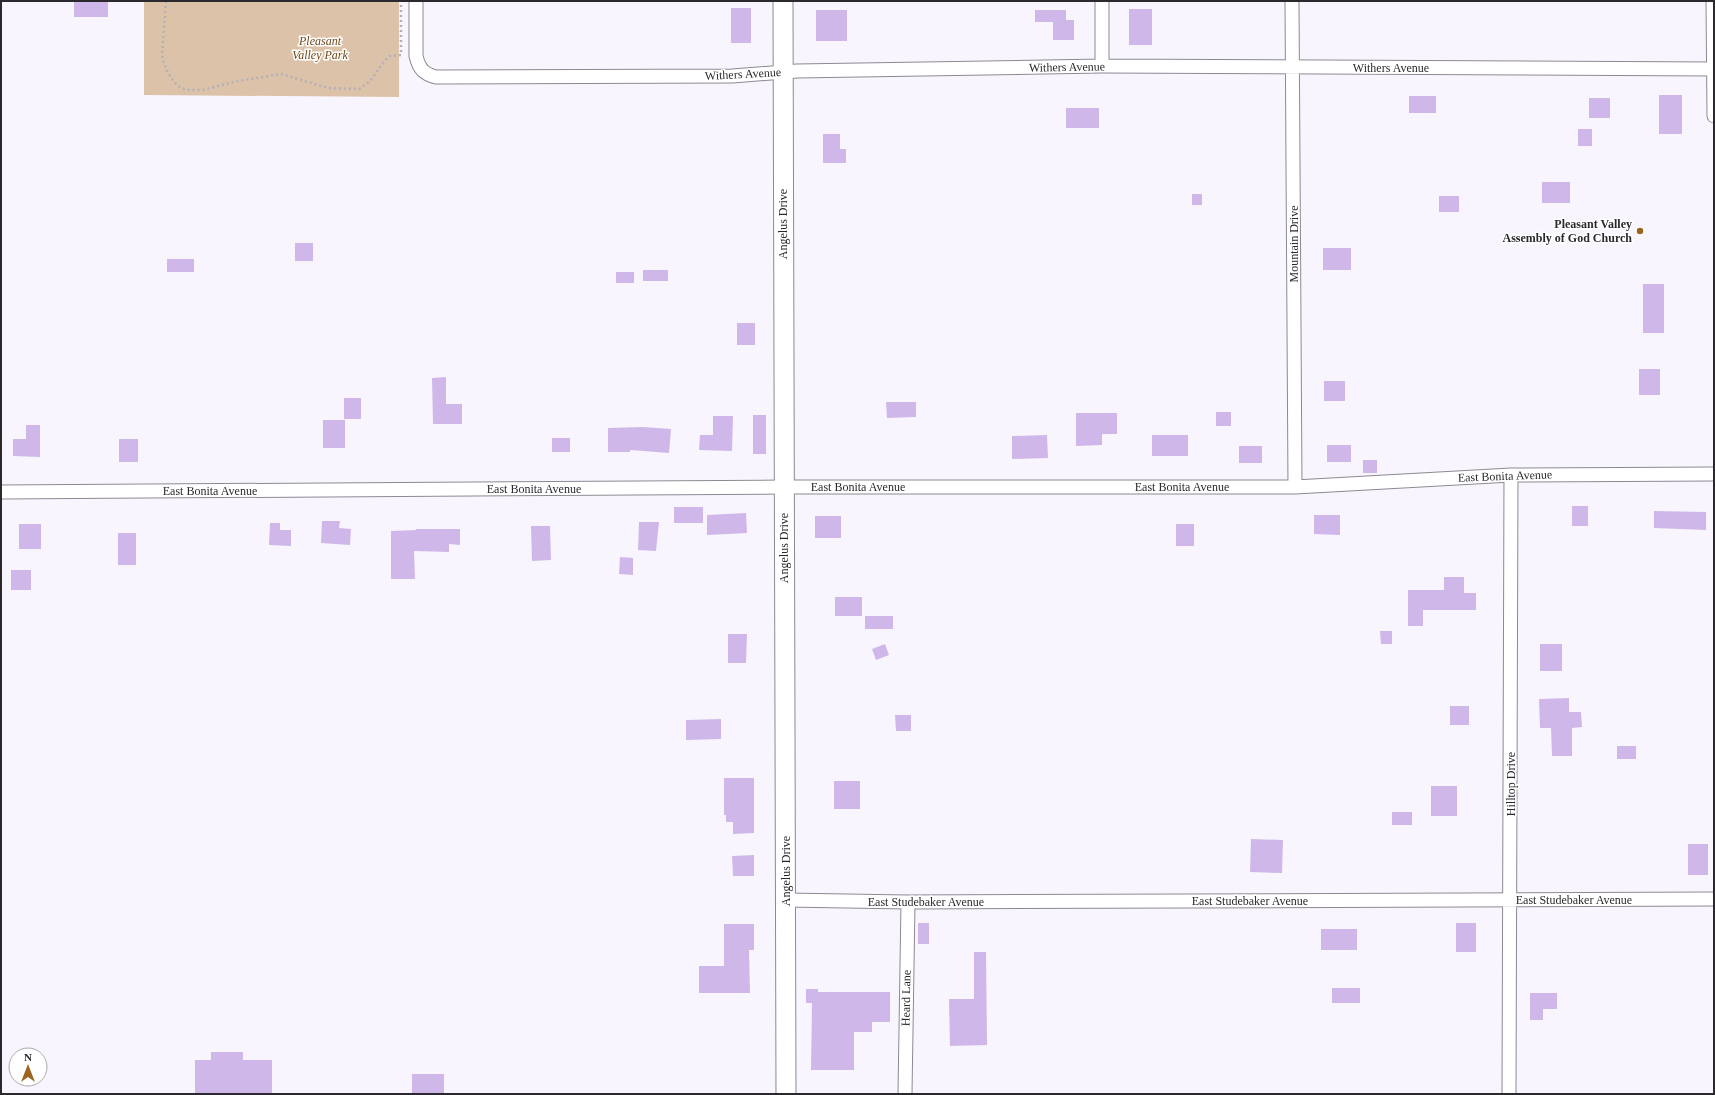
<svg xmlns="http://www.w3.org/2000/svg" width="1715" height="1095" font-family="Georgia,serif">
	<rect width="100%" height="100%" fill="#f9f5ff"/>
	<path fill="#dcc2a8" d="M144 1H399V97L144 95Z"/>
	<path fill="#cfb8e9" d="M74 1H108V17H74Z
		M731 8H751V43H731Z
		M1129 9H1152V45H1129Z
		M816 10H847V41H816Z
		M1035 10H1066V20H1074V40H1053V22H1035Z
		M1659 95H1682V134H1659Z
		M1409 96H1436V113H1409Z
		M1589 98H1610V118H1589Z
		M1066 108H1099V128H1066Z
		M1578 129H1592V146H1578Z
		M823 134H840V149H846V163H823Z
		M1542 182H1570V203H1542Z
		M1192 194H1202V205H1192Z
		M1439 196H1459V212H1439Z
		M295 243H313V261H295Z
		M1323 248H1351V270H1323Z
		M167 259H194V272H167Z
		M643 270H668V281H643Z
		M616 272H634V283H616Z
		M1643 284H1664V333H1643Z
		M737 323H755V345H737Z
		M1639 369H1660V395H1639Z
		M446 377V404H462V424H433L432 378Z
		M1324 381H1345V401H1324Z
		M344 398H361V419H344Z
		M886 402H916V417L887 418Z
		M1216 412H1231V426H1216Z
		M1076 413H1117V434H1102V445L1076 446Z
		M753 415H766V454H753Z
		M713 416H733L732 451 699 450 700 435H713Z
		M323 420H345V448H323Z
		M26 425H40V457L13 456V439H26Z
		M643 427 671 429 669 453 630 450V452H608V428Z
		M1047 435 1048 458 1012 459V436Z
		M1152 435H1188V456H1152Z
		M552 438H570V452H552Z
		M119 439H138V462H119Z
		M1327 445H1351V462H1327Z
		M1239 446H1262V463H1239Z
		M1363 460H1377V473H1363Z
		M1572 506H1588V526H1572Z
		M674 507H703V523H674Z
		M1654 511 1706 512V530L1654 528Z
		M746 513 747 533 707 535V515Z
		M1314 515H1340V535L1314 534Z
		M815 516H841V538H815Z
		M322 521H340L339 528 351 529 350 545 321 543Z
		M639 522H659L656 551 638 550Z
		M270 523H280V530H291V546L269 545Z
		M19 524H41V549H19Z
		M1176 524H1194V546H1176Z
		M531 526H550L551 560 532 561Z
		M416 529H460V545L449 544V552L414 551 415 579H391V531L416 530Z
		M118 533H136V565H118Z
		M620 557 633 558V575L619 574Z
		M11 570H31V590H11Z
		M1444 577H1464V593H1476V610H1423V626H1408V590H1444Z
		M835 597H862V616H835Z
		M865 616H893V629H865Z
		M1380 631H1392V644H1381Z
		M728 634H747L746 663H728Z
		M885 644 889 655 876 660 872 649Z
		M1540 644H1562V671H1540Z
		M1569 698V712H1581L1582 727 1572 728V756H1552L1551 728H1540L1539 699Z
		M1450 706H1469V725H1450Z
		M895 715H911V731H896Z
		M721 719V739L686 740V720Z
		M1617 746H1636V759H1617Z
		M724 778H754V833L733 834V822H726V815H724Z
		M834 781H860V809H834Z
		M1431 786H1457V816H1431Z
		M1392 812H1412V825H1392Z
		M1251 839 1283 840 1282 873 1250 872Z
		M1688 844H1708V875H1688Z
		M754 855V876H733L732 856Z
		M918 923H929V944H918Z
		M1456 923H1476V952H1456Z
		M724 924H754V950H749L750 993H699V966H724Z
		M1321 929H1357V950H1321Z
		M974 952H986L987 1045 950 1046 949 999H974Z
		M1332 988H1360V1003H1332Z
		M806 989H818V992H890V1022H872V1032H854V1070H811L812 1003H806Z
		M1530 993H1557V1009H1543V1020H1530Z
		M211 1052H243V1060H272V1094H195V1060H211Z
		M412 1074H444V1094H412Z"/>
	<g fill="none" stroke-linecap="round" stroke-linejoin="round">
		<defs>
			<path id="street" d="M416 1V56C419 69 424 74 436 77L732 76 797 71 1102 66 1714 69
				M1292 1 1295 487
				M1713 1 1714 116
				M1102 66V1
				M1 492 784 487H1295L1511 475 1714 474
				M786 900 908 902 1714 899
				M905 1094 908 902
				M1509 1094 1511 475"/>
			<path id="secondary" d="M783 1 786 1094"/>
		</defs>
		<use href="#street" stroke="#8d8992" stroke-width="15"/>
		<use href="#secondary" stroke="#8d8992" stroke-width="21"/>
		<path stroke="#b3b0b8" stroke-width="2.5" stroke-dasharray="2 3" stroke-linecap="butt" d="M166 1 162 54 164 63 168 73 174 82 181 88 189 90H202L238 81 281 74 328 88 359 89 370 81 387 58 390 56 401 55V1"/>
		<use href="#street" stroke="#fff" stroke-width="13"/>
		<use href="#secondary" stroke="#fff" stroke-width="19"/>
	</g>
	<circle fill="#9d6620" stroke="#fff" stroke-width="1.5" cx="1640" cy="231" r="4"/>
	<g text-anchor="middle" stroke-width="3" stroke-linejoin="round" paint-order="stroke">
		<g font-size="12" font-style="italic" fill="#6f4716" stroke="#fff">
			<text x="320" y="45">Pleasant<tspan x="320" dy="14">Valley Park</tspan></text>
		</g>
		<g font-size="12" fill="#2b292d" stroke="#fff">
			<text transform="translate(1067 67) rotate(-1)" y="4">Withers Avenue</text>
			<text x="1391" y="72">Withers Avenue</text>
			<text transform="translate(743 74) rotate(-3)" y="4">Withers Avenue</text>
			<text transform="translate(783 224) rotate(-90)" y="4">Angelus Drive</text>
			<text transform="translate(1294 244) rotate(-90)" y="4">Mountain Drive</text>
			<text transform="translate(1505 476) rotate(-2)" y="4">East Bonita Avenue</text>
			<text x="858" y="491">East Bonita Avenue</text>
			<text x="1182" y="491">East Bonita Avenue</text>
			<text x="534" y="493">East Bonita Avenue</text>
			<text x="210" y="495">East Bonita Avenue</text>
			<text transform="translate(784 548) rotate(-90)" y="4">Angelus Drive</text>
			<text transform="translate(1511 784) rotate(-90)" y="4">Hilltop Drive</text>
			<text transform="translate(786 871) rotate(-90)" y="4">Angelus Drive</text>
			<text x="1574" y="904">East Studebaker Avenue</text>
			<text x="1250" y="905">East Studebaker Avenue</text>
			<text x="926" y="906">East Studebaker Avenue</text>
			<text transform="translate(906 998) rotate(-89)" y="4">Heard Lane</text>
		</g>
		<g font-size="12" font-weight="bold" fill="#2b292d" stroke="#fff" text-anchor="end">
			<text x="1632" y="228">Pleasant Valley<tspan x="1632" dy="14">Assembly of God Church</tspan></text>
		</g>
	</g>
	<rect width="1715" height="1095" fill="none" stroke="#2b292d" stroke-width="4"/>
	<g transform="translate(28 1067)"><circle r="19" fill="#ffffff" stroke="#aaa9ab"/>
	<path d="M0-3L7 15L0 10L-7 15Z" fill="#9d6620"/>
	<text y="-6" font-size="11" font-weight="bold" text-anchor="middle" fill="#2b292d">N</text>
	</g>
</svg>
